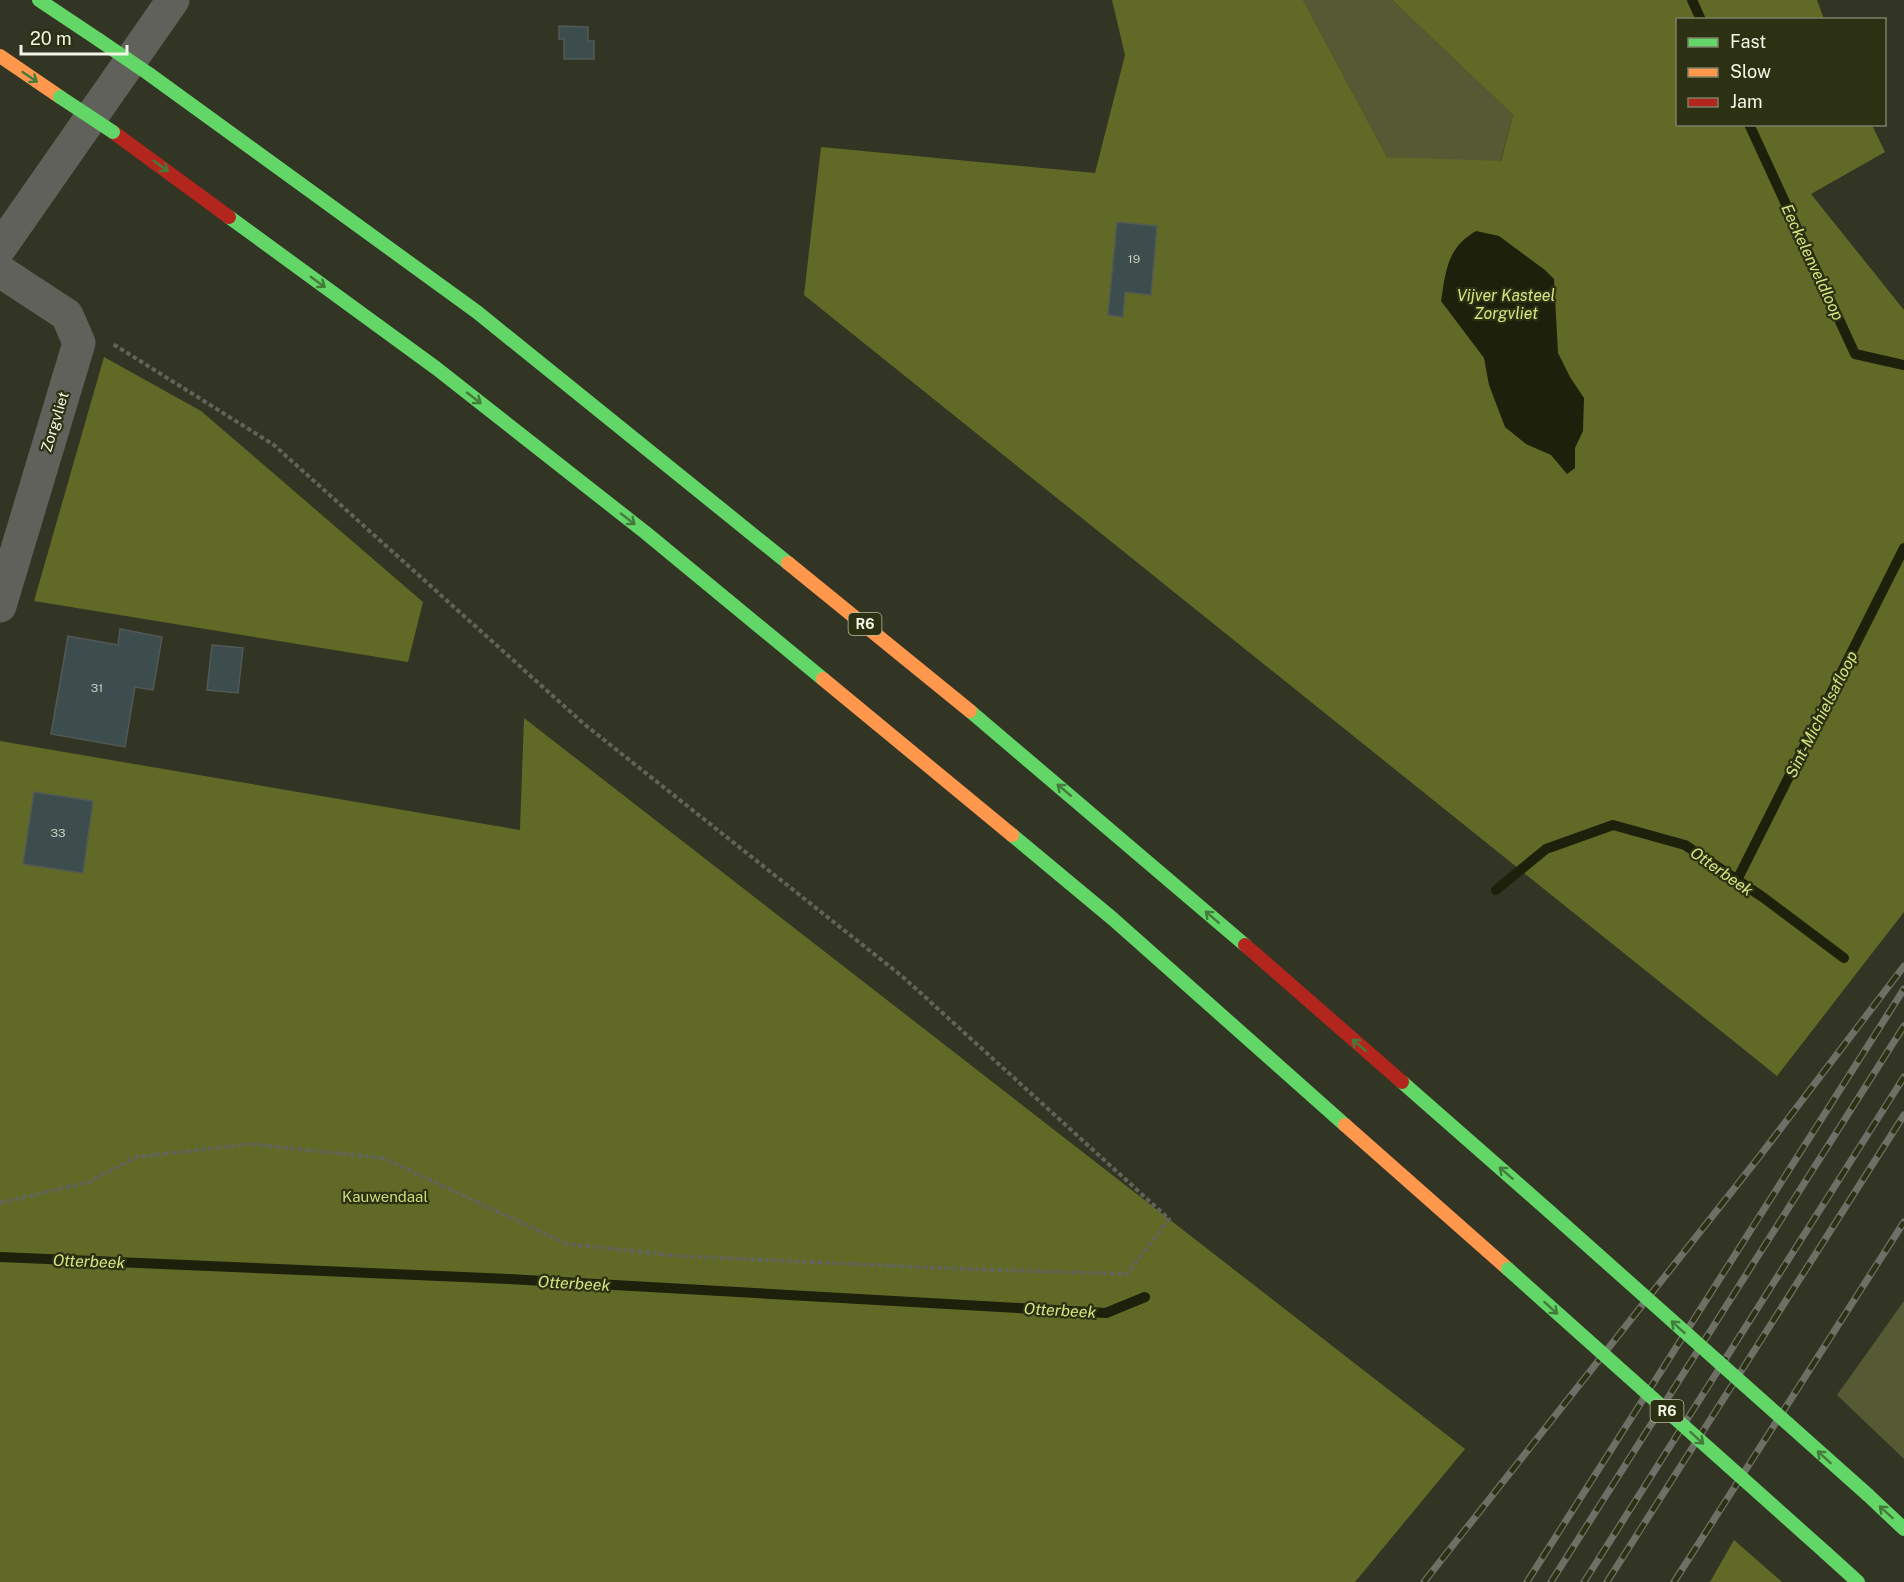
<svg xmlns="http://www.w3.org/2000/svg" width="1904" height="1582" font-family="'Public Sans',sans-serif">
	<rect width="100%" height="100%" fill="#323524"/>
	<path fill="#555a34" d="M1303 0H1392L1513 115 1500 163 1387 157Z
		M1904 1301V1459L1837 1395Z"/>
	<path fill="#616927" d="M1112 0H1303L1387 157 1501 161 1513 115 1392 0H1817L1824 19 1678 20V124L1872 125 1885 152 1811 194 1904 310V912L1777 1076 804 295 821 147 1095 173 1125 55Z
		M104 357 201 411 423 602 408 662 34 601Z
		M524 718 1465 1449 1355 1582H0V741L520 830Z
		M1734 1540 1782 1582H1710Z"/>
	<path fill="#1d200a" d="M1476 231 1499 236 1545 270 1554 279 1558 353 1570 377 1584 398 1583 431 1575 448V468L1567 474 1551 455 1526 444 1505 427 1489 385 1484 358 1441 301C1446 270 1447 248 1476 231Z"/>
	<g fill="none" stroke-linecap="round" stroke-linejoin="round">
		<path stroke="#1d200a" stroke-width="10" d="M1692 0 1701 20
			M1749 124 1855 354 1904 365
			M1737 880 1904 548
			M1496 890 1546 849 1613 825 1685 845 1764 898 1844 958
			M0 1257 509 1279 1106 1313 1145 1297"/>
	</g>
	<path fill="#3d4d4d" stroke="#525956" stroke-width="1.5" d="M559 26 588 27V41H594V59H564V39H559Z
		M1117 222 1157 226 1151 295 1125 292 1123 317 1108 315Z
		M120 629 162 637 153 690 135 687 125 747 51 734 68 636 118 645Z
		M212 645 243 648 238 693 207 690Z
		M34 792 93 801 83 873 23 864Z"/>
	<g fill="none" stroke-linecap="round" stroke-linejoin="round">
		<path stroke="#62635a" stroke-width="4" stroke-dasharray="4.5 3" stroke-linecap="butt" d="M0 1203 89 1182 136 1157 251 1144 383 1158 567 1244 680 1256 963 1269 1127 1274 1169 1219 903 977 584 724 274 445 113 344"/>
		<path stroke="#60615a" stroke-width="33" d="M0 248 173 0
			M0 271 67 315 79 343 0 606"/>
		<path stroke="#63d668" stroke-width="14" d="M39 0 99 40
			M149 74 477 312 788 563
			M229 217 436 368 646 533 823 679
			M970 711 1245 945
			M1012 835 1113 919 1345 1125
			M1402 1082 1550 1212
			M1868 1495 1904 1529
			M1826 1553 1858 1582"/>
		<path stroke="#ff974d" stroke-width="14" d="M0 56 60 97
			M788 563 970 711
			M823 679 1012 835
			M1345 1125 1508 1269"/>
		<path stroke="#b3261e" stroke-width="14" d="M113 132 229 217
			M1245 945 1402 1082"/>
		<defs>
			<path id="rail" d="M1424 1582 1759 1157 1904 966
				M1527 1582 1904 989
				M1551 1582 1904 1026
				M1584 1582 1904 1077
				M1607 1582 1904 1115
				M1674 1582 1904 1222"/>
		</defs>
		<use href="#rail" stroke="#6e7066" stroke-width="7"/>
		<use href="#rail" stroke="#2d3114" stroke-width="4.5" stroke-dasharray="14" stroke-linecap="butt"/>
		<path stroke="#63d668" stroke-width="14" d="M99 40 149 74
			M60 97 113 132
			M1550 1212 1868 1495
			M1508 1269 1826 1553"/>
	</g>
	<defs><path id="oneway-shaft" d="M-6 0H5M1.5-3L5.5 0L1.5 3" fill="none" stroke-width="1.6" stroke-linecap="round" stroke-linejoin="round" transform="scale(1.5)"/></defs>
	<g stroke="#457b3a">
		<use href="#oneway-shaft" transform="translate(30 77) rotate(34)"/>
		<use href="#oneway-shaft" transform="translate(161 166) rotate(36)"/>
		<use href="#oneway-shaft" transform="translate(318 282) rotate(36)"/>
		<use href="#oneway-shaft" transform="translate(474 398) rotate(38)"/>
		<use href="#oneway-shaft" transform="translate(628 519) rotate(38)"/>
		<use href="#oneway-shaft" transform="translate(1064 790) rotate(-140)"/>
		<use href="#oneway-shaft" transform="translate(1212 917) rotate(-139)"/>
		<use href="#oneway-shaft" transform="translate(1359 1045) rotate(-139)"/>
		<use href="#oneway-shaft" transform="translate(1506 1173) rotate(-139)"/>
		<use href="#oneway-shaft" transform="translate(1551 1308) rotate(42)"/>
		<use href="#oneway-shaft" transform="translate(1678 1327) rotate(-138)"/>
		<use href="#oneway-shaft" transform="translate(1697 1438) rotate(42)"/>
		<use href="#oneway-shaft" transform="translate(1824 1457) rotate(-138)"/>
		<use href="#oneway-shaft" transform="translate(1886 1512) rotate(-138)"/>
	</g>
	<g text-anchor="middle" stroke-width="4.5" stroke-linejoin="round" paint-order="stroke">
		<g font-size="12" fill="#c5ccbe">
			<text x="1134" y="263">19</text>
			<text x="97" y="692">31</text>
			<text x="58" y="837">33</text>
		</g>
		<g fill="#2d3114" stroke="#b7bba6" stroke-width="1.5">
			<rect x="848.5" y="613" width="33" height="22" rx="4.5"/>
			<rect x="1650.5" y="1400" width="33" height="22" rx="4.5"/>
		</g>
		<g font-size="14" font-weight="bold" fill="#f2f6e4">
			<text x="865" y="629">R6</text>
			<text x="1667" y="1416">R6</text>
		</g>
		<g font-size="15" fill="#f2f6e4" stroke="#2d3114">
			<text transform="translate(55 422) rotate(-73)" y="5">Zorgvliet</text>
		</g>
		<g font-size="15" fill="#cddb76" stroke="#2d3114">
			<text x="385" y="1202">Kauwendaal</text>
		</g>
		<g font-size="16" font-style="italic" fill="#d6e57f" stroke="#2d3114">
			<text transform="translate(1813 262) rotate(65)" y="6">Eeckelenveldloop</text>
			<text x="1506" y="301">Vijver Kasteel<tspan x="1506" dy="18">Zorgvliet</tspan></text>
			<text transform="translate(1821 714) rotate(-63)" y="6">Sint-Michielsafloop</text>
			<text transform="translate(1722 871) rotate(35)" y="6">Otterbeek</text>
			<text transform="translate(89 1261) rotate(2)" y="6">Otterbeek</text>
			<text transform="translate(574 1283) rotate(3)" y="6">Otterbeek</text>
			<text transform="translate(1060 1310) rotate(3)" y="6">Otterbeek</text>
		</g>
	</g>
	<rect x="1676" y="18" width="210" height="108" fill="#2d3114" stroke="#7c8067" stroke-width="1.5"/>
	<rect x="1688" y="38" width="30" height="9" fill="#63d668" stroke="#7c8067" stroke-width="1.5"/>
	<text x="1730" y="48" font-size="18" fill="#f2f6e4">Fast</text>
	<rect x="1688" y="68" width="30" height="9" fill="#ff974d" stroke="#7c8067" stroke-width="1.5"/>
	<text x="1730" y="78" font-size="18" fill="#f2f6e4">Slow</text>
	<rect x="1688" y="98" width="30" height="9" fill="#b3261e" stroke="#7c8067" stroke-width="1.5"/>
	<text x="1730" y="108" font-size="18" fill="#f2f6e4">Jam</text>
	<path d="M21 45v9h106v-9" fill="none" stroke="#f2f6e4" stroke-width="3"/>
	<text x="30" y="45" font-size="18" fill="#f2f6e4" stroke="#2d3114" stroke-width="4.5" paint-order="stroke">20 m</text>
</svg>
